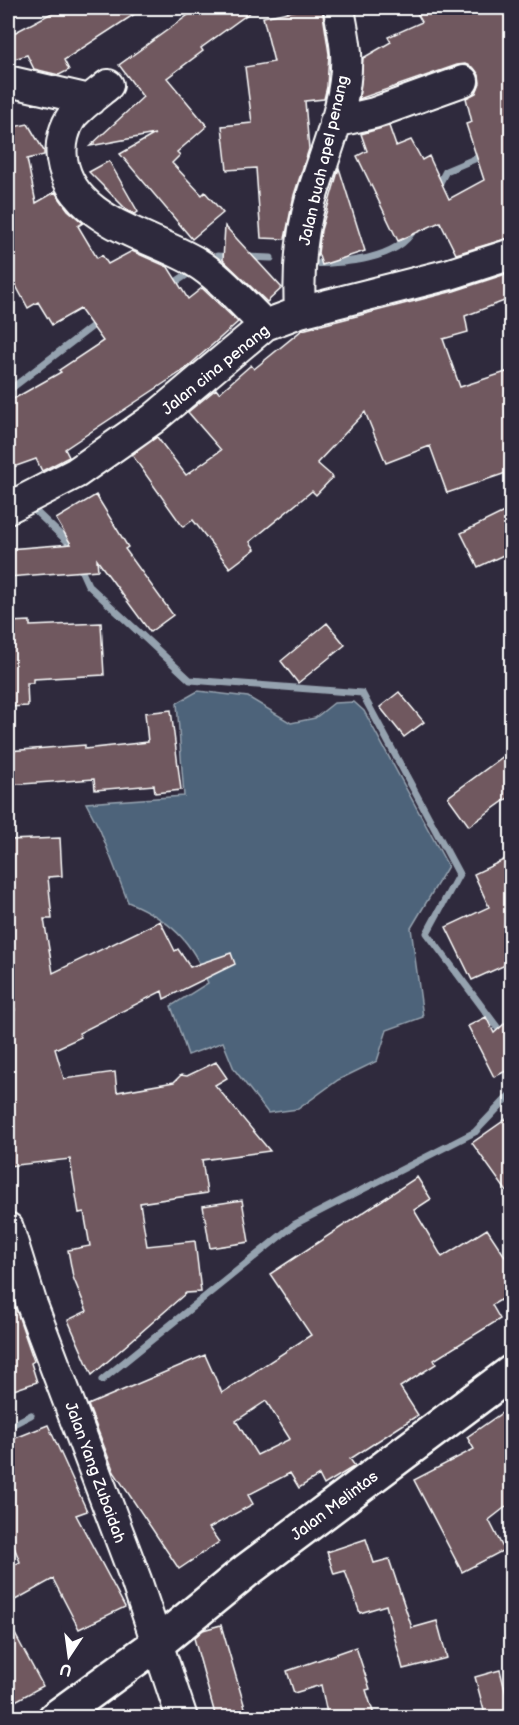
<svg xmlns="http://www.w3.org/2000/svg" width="519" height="1725" font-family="'Balsamiq Sans',sans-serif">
	<rect width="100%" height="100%" fill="#2f2a3d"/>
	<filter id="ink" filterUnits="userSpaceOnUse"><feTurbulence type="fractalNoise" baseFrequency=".0167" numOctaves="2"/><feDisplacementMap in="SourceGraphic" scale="12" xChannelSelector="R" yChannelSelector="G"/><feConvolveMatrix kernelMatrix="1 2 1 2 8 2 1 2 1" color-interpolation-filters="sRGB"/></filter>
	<g filter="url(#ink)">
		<path fill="#4e647a" stroke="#95a2af" stroke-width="1.5" d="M198 691 248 697 291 723 315 718 334 703 354 702 364 711 448 866 411 928 423 1017 387 1030 377 1061 338 1080 298 1109 268 1113 234 1069 223 1042 188 1055 171 1006 208 983C192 940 170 920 128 902L100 830 86 803 184 796 177 703Z"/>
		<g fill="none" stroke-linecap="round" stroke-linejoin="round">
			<path stroke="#95a2af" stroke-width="7" d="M437 188 446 171 484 155
				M246 257 271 258
				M209 261 217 256 232 257
				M310 264C342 263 397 261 414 229
				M171 285 194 270
				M8 391 98 322
				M30 506 68 542 73 553
				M79 565 88 585 190 680 362 693 459 874 427 933 503 1035
				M102 1380 295 1224 475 1132 512 1093
				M8 1427 31 1415"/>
		</g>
		<path fill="#6f595f" stroke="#fff" stroke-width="1.5" fill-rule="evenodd" d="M49 8H144L64 60 69 70 59 75 34 69 27 55 8 61V36L52 13Z
			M198 8H256L201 48 203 51 167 78 207 126 177 152 180 155 172 163 202 195 205 192 223 213 192 239 120 154 155 134 90 146 143 97 119 65Z
			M308 8H322L329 54 327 87 324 99 305 101 309 149 294 195 285 239 261 238 256 168 227 170 222 126 252 123 245 67 274 62 263 17Z
			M414 8H504L512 29V66L507 68 512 85V237L456 254 440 222 398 241 357 156 367 151 361 134 389 126 396 146 411 140 422 160 429 156 449 199 484 180 466 124 472 122 466 98 476 93 480 83 479 75 474 68 465 64 457 65 359 99 363 58 391 42 388 37 422 22Z
			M28 124 44 151V155L27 159 36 203 55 192 68 210 83 223 78 226 97 258 102 255 108 264 132 251 168 267 188 299 202 288 238 322 184 370 65 449 69 457 42 471 36 459 8 469V402L61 372 59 370 103 341 80 309 52 325 38 302 28 308 8 271V251L15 246 8 233V128Z
			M109 161 138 212 135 214 128 211 89 172Z
			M339 168 365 251 322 265 318 253 321 230Z
			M225 226 282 288 267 302 223 260Z
			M512 272V298L465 316 468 332 443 339 460 387 512 370V471L447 493 430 446 386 463 365 412 317 463 333 477 316 495 312 491 250 542 255 549 230 568 193 520 183 527 132 455 157 437 186 475 221 450 188 412 216 389 219 393 251 365 254 369 302 330 454 291Z
			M96 495 128 547 125 549 173 615 150 632 97 560 98 570 8 577V549L71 544 56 519Z
			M512 508V551L478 567 461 533Z
			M30 621V626L101 623 104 675 33 679V683H27L28 706 8 707V622Z
			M327 623 345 645 298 683 281 661Z
			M399 692 424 722 404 737 380 707Z
			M171 710 181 790 155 793 154 785 95 790 94 779 8 785V751L85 745V749L148 742 145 713Z
			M512 750V795L469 826 448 797Z
			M60 838 62 876 48 877 52 919H44L53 973 160 921 175 951 178 949 190 967 231 953 235 964 164 999 162 991 79 1033 81 1037 55 1049 64 1079 115 1072 117 1092 174 1082 181 1075 187 1076 216 1062 227 1078 215 1085 270 1151 202 1160 207 1193 140 1203 147 1246 195 1241 201 1292 186 1293 92 1375 68 1320 87 1311 73 1277 68 1250 90 1246 84 1212 79 1213 70 1159 8 1166V1011L15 1010 8 987V840Z
			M512 856V962L472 980 446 927 489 907 474 874Z
			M486 1017 494 1033 512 1017V1068L494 1077 468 1026Z
			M512 1115V1199L472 1143Z
			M417 1177 431 1199 414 1210 442 1257 487 1229 512 1267V1293L492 1305 500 1319 434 1360 436 1364 400 1387 418 1415 350 1459 355 1466 324 1485 319 1475 299 1488 290 1473 248 1495 253 1504 209 1528 219 1542 179 1569 114 1472 88 1405 205 1355 222 1393 311 1335 270 1274ZM266 1401 290 1439 257 1455 236 1421Z
			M242 1200 249 1242 210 1248 203 1206Z
			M8 1292H10L34 1361 31 1363 37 1382 8 1392Z
			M512 1406V1502L489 1520 504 1550 462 1572 414 1480 474 1449 467 1437Z
			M48 1425 87 1511 76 1515 125 1607 79 1629 53 1579 8 1604V1569L20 1562 8 1532V1441Z
			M366 1539 374 1563 389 1559 412 1628 437 1621 447 1658 403 1669 386 1605 360 1613 345 1571 334 1574 327 1552Z
			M8 1621 43 1686 8 1705Z
			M221 1625 248 1718H216L194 1638 203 1630Z
			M356 1647 370 1689 366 1690 375 1718H328L321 1685 294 1693 287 1671Z
			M500 1670 512 1718H486L475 1677Z"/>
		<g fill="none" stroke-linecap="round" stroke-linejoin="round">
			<defs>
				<path id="minor" d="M8 81 90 100
					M108 85C97 94 83 104 73 115 64 127 60 144 62 159 71 221 148 234 194 261 221 277 243 304 265 325
					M335 122 374 113 463 81
					M300 312C298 274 300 237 311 199 324 153 349 102 346 53 345 38 341 22 339 8
					M8 508 76 473 153 419 265 325 300 312 450 274 512 254
					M8 1228 32 1305 136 1580 182 1718"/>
				<path id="major" d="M55 1718 158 1643 246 1571 512 1372"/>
			</defs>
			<use href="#minor" stroke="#fff" stroke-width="34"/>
			<use href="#major" stroke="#fff" stroke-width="38"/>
			<use href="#minor" stroke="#2f2a3d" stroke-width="30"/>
			<use href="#major" stroke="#2f2a3d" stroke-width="33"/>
		</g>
	</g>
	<g text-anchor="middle" stroke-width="5" stroke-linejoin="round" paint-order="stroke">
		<g font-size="16" fill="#fff" stroke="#2f2a3d">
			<text transform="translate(323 160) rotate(-77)" y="6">Jalan buah apel penang</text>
			<text transform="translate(215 369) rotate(-39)" y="6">Jalan cina penang</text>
			<text transform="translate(96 1472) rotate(70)" y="6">Jalan Yang Zubaidah</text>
			<text transform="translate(334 1505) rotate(-37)" y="6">Jalan Melintas</text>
		</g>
	</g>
	<rect width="519" height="1725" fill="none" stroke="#2f2a3d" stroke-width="30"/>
	<rect x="15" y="15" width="489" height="1695" fill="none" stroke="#fff" stroke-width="2" filter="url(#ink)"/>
	<g transform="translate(69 1656) rotate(193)" stroke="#2f2a3d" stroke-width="4.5" paint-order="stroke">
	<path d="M0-4.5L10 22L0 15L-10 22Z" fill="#ffffff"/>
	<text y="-9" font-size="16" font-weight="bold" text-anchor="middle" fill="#ffffff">U</text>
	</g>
</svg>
